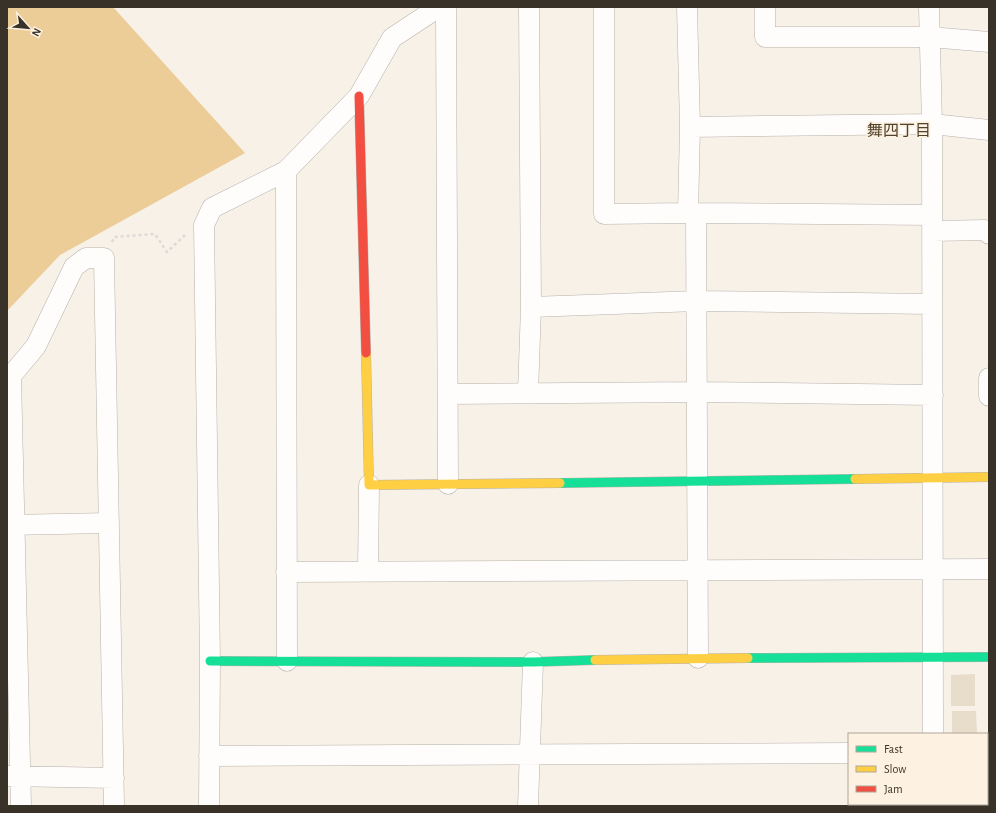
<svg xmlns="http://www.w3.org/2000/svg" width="996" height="813" font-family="'Alegreya Sans','Noto Sans JP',sans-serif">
	<rect width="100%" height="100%" fill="#f7f1e8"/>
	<path fill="#eccc97" d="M7 7H113L245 153 60 255 7 311Z"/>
	<path fill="#e8dccb" d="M975 674V706H951V675Z
		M952 711H976L977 734H952Z"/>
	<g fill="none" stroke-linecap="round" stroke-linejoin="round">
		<defs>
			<path id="street" d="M446 7 448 484
				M529 7 531 307 697 301 932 304
				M604 7V214L688 213
				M687 7 690 127 688 213H696L698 658
				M765 7V37H930L989 42
				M929 7 932 124 933 734
				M690 127 932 124 989 130
				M286 171 287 661
				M696 213 932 215
				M932 231 985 230 989 234
				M11 376 21 806
				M7 378 11 376 36 346 74 267 86 258H104L114 806
				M989 378V396
				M528 393 531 307
				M448 394 697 392 933 395
				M7 525 109 523
				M368 571 369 485
				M286 572 989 569
				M987 752H989
				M209 756 849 753
				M8 776 114 778
				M934 804V806
				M209 806 210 661 204 225 212 208 286 171 359 96 392 38 439 7
				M528 806 533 662"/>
			<path id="fast" d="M560 483 855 479
				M748 658 989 657
				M210 661 533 662 595 660"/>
			<path id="slow" d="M366 353 369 485 560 483
				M855 479 989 477
				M595 660 748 658"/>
			<path id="jam" d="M359 96 366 353"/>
		</defs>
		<use href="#street" stroke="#b7b1a9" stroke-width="21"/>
		<use href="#fast" stroke="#b7b1a9" stroke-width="10"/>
		<use href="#slow" stroke="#b7b1a9" stroke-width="10"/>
		<use href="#jam" stroke="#b7b1a9" stroke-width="10"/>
		<path stroke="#dddad7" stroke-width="2.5" stroke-dasharray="3 3" stroke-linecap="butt" d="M112 242 114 237 155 234 167 252 185 235"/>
		<use href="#street" stroke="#fefdfc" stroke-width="20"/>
		<use href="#fast" stroke="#16e098" stroke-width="9"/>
		<use href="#slow" stroke="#ffcf43" stroke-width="9"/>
		<use href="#jam" stroke="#f24e42" stroke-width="9"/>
	</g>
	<g text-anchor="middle" stroke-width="3.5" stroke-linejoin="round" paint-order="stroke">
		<g font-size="16" fill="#50422b" stroke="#fdf2e2">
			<text x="899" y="136">舞四丁目</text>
		</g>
	</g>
	<rect width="996" height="813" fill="none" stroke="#393228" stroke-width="16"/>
	<rect x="848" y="733" width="140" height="72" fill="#fdf2e2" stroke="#afa598"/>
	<rect x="856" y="746" width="20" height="6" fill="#16e098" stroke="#afa598"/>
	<text x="884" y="753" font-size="12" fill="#393228">Fast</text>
	<rect x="856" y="766" width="20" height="6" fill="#ffcf43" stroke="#afa598"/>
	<text x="884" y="773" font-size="12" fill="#393228">Slow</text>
	<rect x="856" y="786" width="20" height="6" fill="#f24e42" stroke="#afa598"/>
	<text x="884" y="793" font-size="12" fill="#393228">Jam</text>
	<g transform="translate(28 28) rotate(117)" stroke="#fdf2e2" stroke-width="3" paint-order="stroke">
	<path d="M0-3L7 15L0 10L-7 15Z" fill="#393228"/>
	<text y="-6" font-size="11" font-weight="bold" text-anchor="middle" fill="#393228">N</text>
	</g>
</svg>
